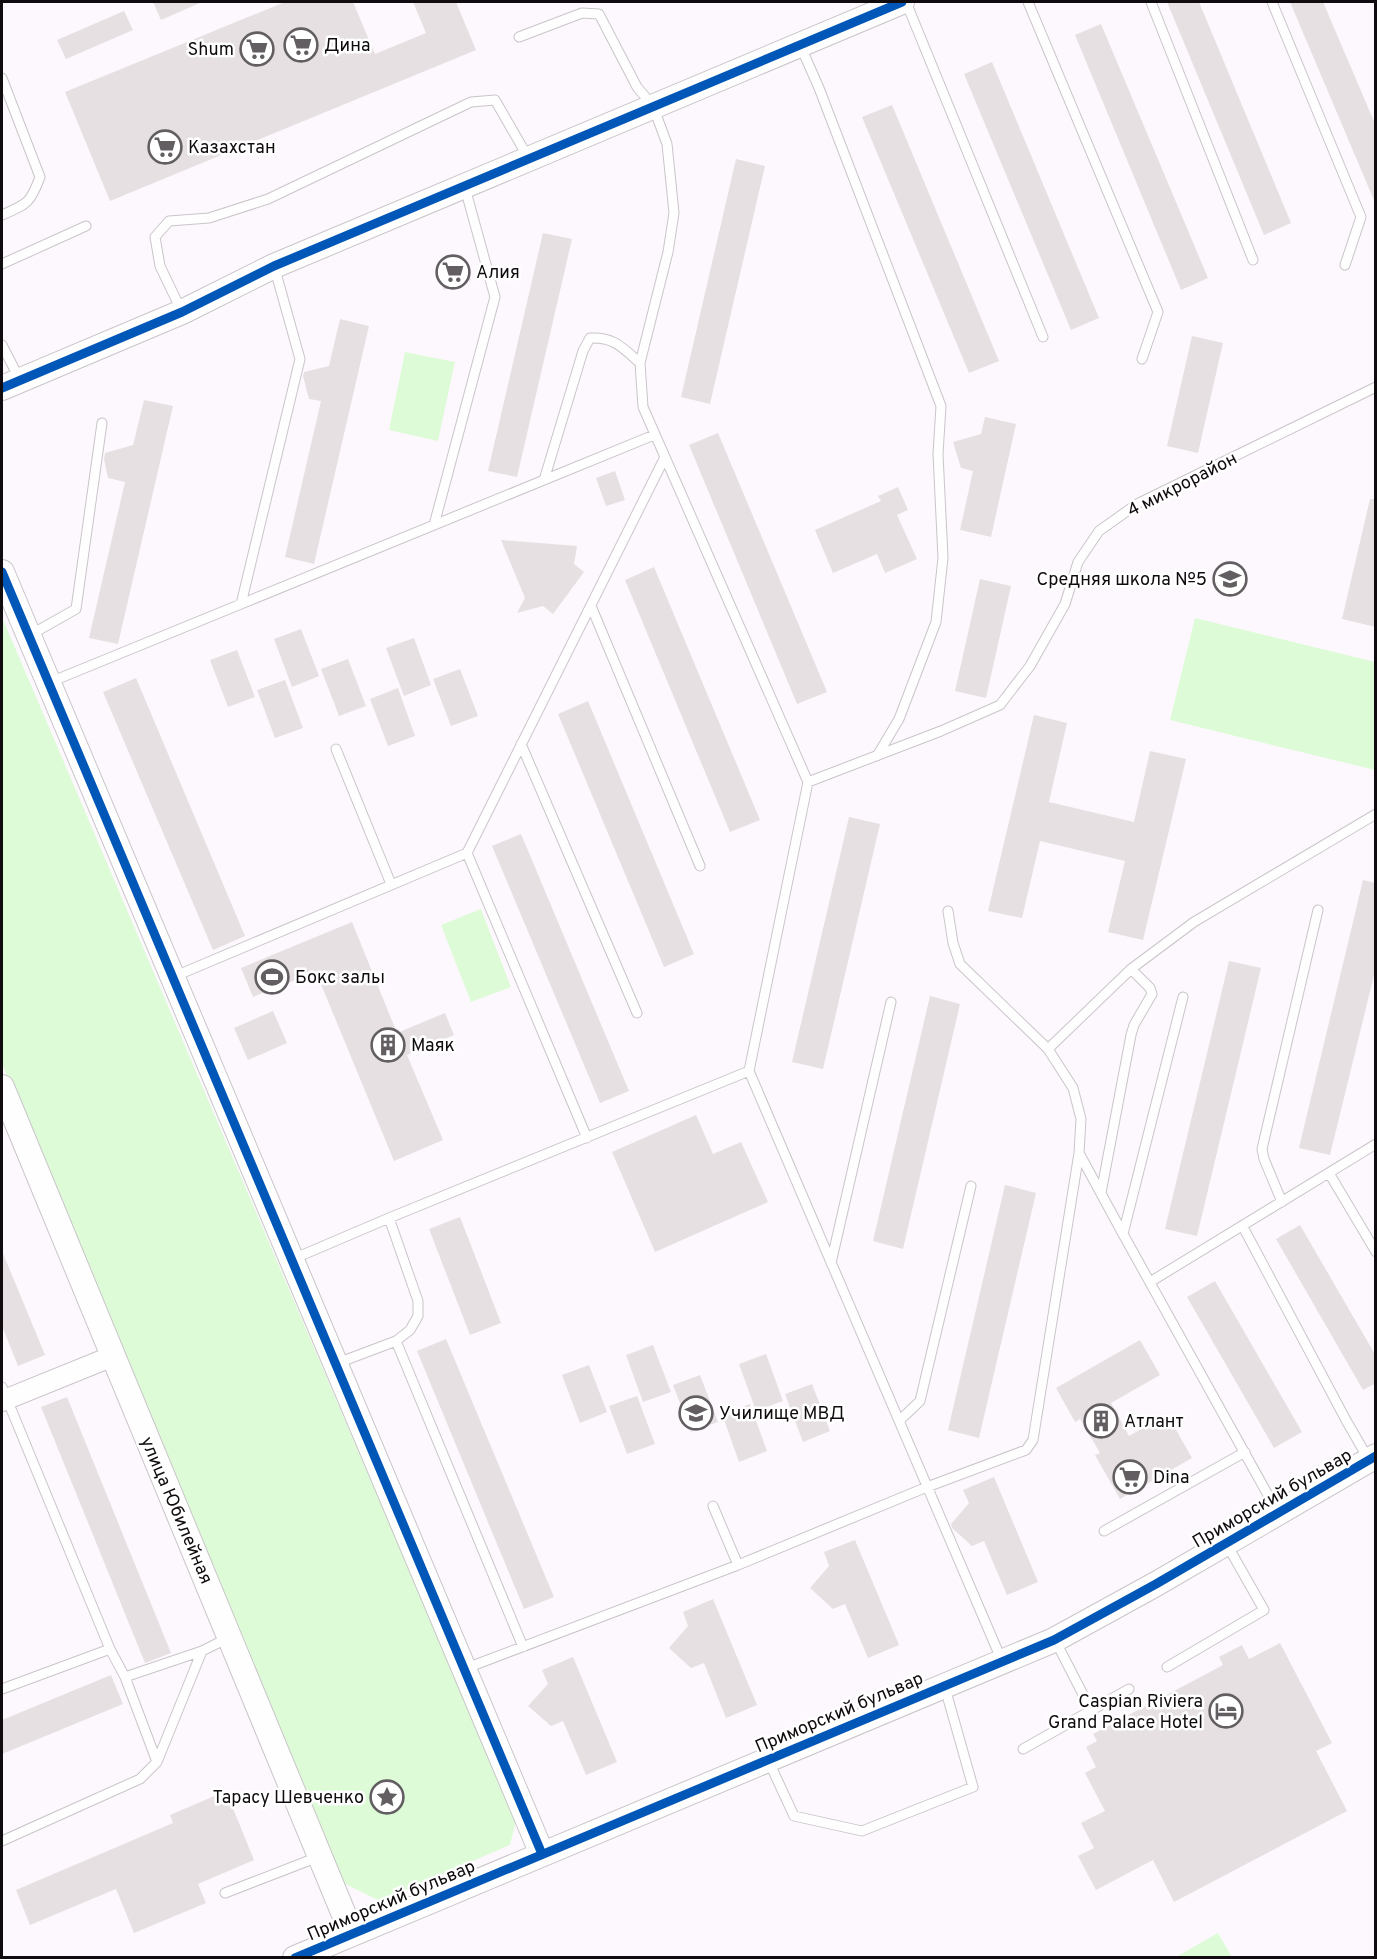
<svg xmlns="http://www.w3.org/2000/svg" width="1377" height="1959" font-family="Overpass,sans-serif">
	<rect width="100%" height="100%" fill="#fdf8fd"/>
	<path fill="#defbd8" d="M405 352 455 362 438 441 389 430Z
		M2 617 516 1821 510 1845 380 1901 341 1882 2 1064Z
		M1195 618 1375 662V770L1170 720Z
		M481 909 511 987 471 1002 441 925Z
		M1218 1933 1232 1957H1176Z"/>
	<path fill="#e6e0e2" d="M153 2H202L161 20Z
		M285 2H353L375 54 426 33 413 2H456L476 50 110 201 65 92Z
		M1167 2H1199L1291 223 1264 235Z
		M1290 2H1323L1376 126V205Z
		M124 11 133 30 66 59 57 40Z
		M1101 24 1208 278 1181 290 1075 35Z
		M992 62 1099 318 1071 330 964 74Z
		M892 105 999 361 969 373 862 117Z
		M736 159 765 166 710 404 681 397Z
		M543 233 572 239 517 477 488 471Z
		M462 255 471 280 444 290 436 265Z
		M340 319 369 326 314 564 285 557 321 401 309 399 303 376 304 372 329 366Z
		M1192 336 1223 343 1198 453 1167 446Z
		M144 400 173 406 118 644 89 638 125 482 108 478 104 459 105 453 133 445Z
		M985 417 1016 424 991 537 960 530 973 471 961 468 953 442 981 434Z
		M718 433 827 692 797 704 689 445Z
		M615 471 625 500 606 506 596 478Z
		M898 487 908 510 897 515 917 559 885 573 877 554 833 573 815 530 881 501 878 496Z
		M1370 499H1376V627L1342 619Z
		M501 540 577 546 574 564 584 572 553 614 543 606 517 613 525 598Z
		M654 567 760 820 730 832 625 580Z
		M980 579 1011 586 986 698 955 691Z
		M301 629 319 676 292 687 274 639Z
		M414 638 431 685 404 696 386 648Z
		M237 650 255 697 228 707 210 660Z
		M348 659 366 706 339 716 321 669Z
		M460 669 478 716 451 726 433 679Z
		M136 678 245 936 213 950 103 692Z
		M285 680 303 728 275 738 257 690Z
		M398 688 415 736 388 746 370 699Z
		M588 701 694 954 664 967 558 714Z
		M1034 715 1067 723 1049 802 1134 822 1150 751 1186 759 1143 940 1108 932 1125 861 1040 841 1022 918 988 911Z
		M849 817 880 824 823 1069 792 1062Z
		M521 834 629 1091 600 1103 492 846Z
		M1363 880 1376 883V967L1330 1155 1299 1148Z
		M352 922 397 1033 445 1013 454 1035 407 1055 443 1140 394 1161 316 972 253 997 241 968Z
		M1229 961 1261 968 1197 1236 1165 1229Z
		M930 996 960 1004 903 1249 873 1241Z
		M273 1011 287 1043 248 1060 234 1028Z
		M696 1115 713 1154 741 1142 768 1202 655 1252 612 1152Z
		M1005 1185 1036 1193 979 1438 948 1430Z
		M460 1217 501 1323 470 1335 429 1229Z
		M1300 1225 1376 1356V1383L1363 1390 1276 1239Z
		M2 1251 45 1355 18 1366 2 1326Z
		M1215 1281 1302 1432 1274 1448 1187 1297Z
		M446 1339 554 1597 524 1609 417 1351Z
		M1140 1340 1160 1375 1111 1403 1129 1436 1167 1414 1192 1458 1120 1499 1095 1455 1100 1453 1080 1419 1075 1422 1056 1388Z
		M653 1345 671 1392 643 1402 626 1355Z
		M766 1354 783 1401 756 1411 739 1364Z
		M589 1365 607 1412 580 1423 562 1375Z
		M700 1375 718 1422 691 1432 673 1385Z
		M812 1384 830 1431 803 1442 785 1394Z
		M637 1396 655 1444 627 1454 609 1406Z
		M67 1397 171 1653 145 1663 41 1407Z
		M750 1404 767 1451 739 1462 722 1414Z
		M994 1477 1038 1582 1007 1595 984 1541 972 1546 952 1528 951 1524 969 1503 963 1490Z
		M855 1540 899 1645 868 1658 845 1604 833 1609 810 1588 829 1566 824 1552Z
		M713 1599 757 1705 726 1718 704 1663 691 1668 669 1648 688 1626 683 1612Z
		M1280 1643 1332 1743 1316 1751 1347 1811 1174 1902 1153 1860 1096 1890 1078 1856 1094 1848 1081 1823 1105 1811 1085 1773 1096 1767 1086 1747 1097 1741 1093 1734 1223 1665 1219 1657 1242 1645 1249 1659Z
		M573 1657 617 1762 586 1775 563 1721 551 1726 528 1706 548 1684 542 1670Z
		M111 1675 123 1704 2 1754V1720Z
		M226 1791 254 1860 198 1884 206 1903 134 1933 116 1889 30 1925 16 1890 173 1823 170 1815Z"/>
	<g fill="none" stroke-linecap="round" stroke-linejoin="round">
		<defs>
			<path id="service" d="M906 2 1043 337
				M1028 2 1158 312 1142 359
				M1151 2 1253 260
				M1272 2 1361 217 1345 265
				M800 45 819 88 941 406 938 454 943 558 936 622 899 719 877 756
				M2 78 40 177C30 204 27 204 2 215
				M2 264 86 226
				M182 312 160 266 155 237 169 221 209 218 268 199 471 102 495 100 529 159
				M2 345 20 380
				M544 480 583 351 590 338C614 337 622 347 640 363
				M434 525 495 297 465 188
				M241 604 300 359 274 266
				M591 606 700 866
				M30 635 76 609 102 423
				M48 683 654 435
				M521 744 637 1013
				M336 749 391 884
				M808 782 941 731 1000 705 1030 666 1065 604 1078 562 1099 531 1137 504 1376 387
				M467 853 587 1138
				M173 977 467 853 664 459
				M1183 997 1123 1234 1278 1513
				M1048 1049 1131 969 1194 922 1376 814
				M749 1071 1002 1661
				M1079 1153 1123 1234
				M1329 1173 1376 1252
				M1101 1193 1131 1035 1134 1025 1152 994 1150 988 1131 969
				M1282 1202 1264 1159 1262 1149 1318 910
				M1243 1227 1347 1422 1369 1460
				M293 1259 389 1218 749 1071 808 782 643 407 640 363 668 252 674 213 667 144 653 106 637 87 599 14 582 13 519 37
				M831 1263 891 1002
				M1150 1282 1376 1144
				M396 1341 523 1647
				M335 1364 396 1341 410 1330 418 1316V1301L389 1218
				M2 1387 110 1649 2 1689
				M899 1421 920 1401 971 1186
				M713 1506 738 1565
				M1104 1531 1245 1452
				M1056 1642 1091 1710
				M110 1649 125 1677 202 1651
				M1167 1667 1264 1610 1226 1543
				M464 1669 738 1565 927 1487 1026 1450 1033 1440 1079 1153 1081 1119 1073 1088 1048 1049 960 964 953 943 948 911
				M125 1677 157 1762
				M1023 1749 1129 1689
				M769 1762 794 1816 862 1831 973 1787 945 1688
				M2 1841 140 1779 157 1762 202 1651 228 1638
				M225 1893 318 1857"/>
			<path id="minor" d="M2 1401 113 1356"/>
			<path id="tertiary" d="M2 388 182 312 274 266 902 2
				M2 572 542 1854
				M2 1087 352 1934
				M295 1958 1054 1640 1156 1584 1376 1456"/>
		</defs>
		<use href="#service" stroke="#c9c5c9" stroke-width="11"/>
		<use href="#minor" stroke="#c9c5c9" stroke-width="22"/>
		<use href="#tertiary" stroke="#c9c5c9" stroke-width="26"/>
		<use href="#service" stroke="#fffeff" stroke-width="9"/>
		<use href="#minor" stroke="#fffeff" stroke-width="20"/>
		<use href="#tertiary" stroke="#fffeff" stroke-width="24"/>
		<defs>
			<path id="cycleway" d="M2 388 182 312 274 266 902 2
				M2 572 542 1854
				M295 1958 1054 1640 1156 1584 1376 1456"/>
		</defs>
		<use href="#cycleway" stroke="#fff" stroke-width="13"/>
		<use href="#cycleway" stroke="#0057b8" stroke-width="9"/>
	</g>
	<defs>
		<symbol id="supermarket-ring" viewBox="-11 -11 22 22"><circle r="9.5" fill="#fff" stroke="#625e62" stroke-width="1.5"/><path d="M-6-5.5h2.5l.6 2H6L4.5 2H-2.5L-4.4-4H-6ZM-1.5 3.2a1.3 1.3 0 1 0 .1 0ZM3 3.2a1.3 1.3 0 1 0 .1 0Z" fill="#625e62"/></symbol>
		<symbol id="school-ring" viewBox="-11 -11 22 22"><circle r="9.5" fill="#fff" stroke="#625e62" stroke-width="1.5"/><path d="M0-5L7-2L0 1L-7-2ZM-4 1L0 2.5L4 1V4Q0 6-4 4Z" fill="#625e62"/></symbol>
		<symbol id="stadium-ring" viewBox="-11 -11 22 22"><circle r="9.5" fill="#fff" stroke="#625e62" stroke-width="1.5"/><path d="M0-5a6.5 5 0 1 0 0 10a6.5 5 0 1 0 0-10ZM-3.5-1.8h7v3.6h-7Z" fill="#625e62"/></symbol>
		<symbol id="building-ring" viewBox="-11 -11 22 22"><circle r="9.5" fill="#fff" stroke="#625e62" stroke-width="1.5"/><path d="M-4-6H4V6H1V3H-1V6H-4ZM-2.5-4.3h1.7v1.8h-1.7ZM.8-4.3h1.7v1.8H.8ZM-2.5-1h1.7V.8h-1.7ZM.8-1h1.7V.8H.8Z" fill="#625e62"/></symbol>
		<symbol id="university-ring" viewBox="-11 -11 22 22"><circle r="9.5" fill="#fff" stroke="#625e62" stroke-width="1.5"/><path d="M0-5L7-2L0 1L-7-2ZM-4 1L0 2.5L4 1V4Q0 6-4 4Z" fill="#625e62"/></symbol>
		<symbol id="hotel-ring" viewBox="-11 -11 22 22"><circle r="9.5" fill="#fff" stroke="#625e62" stroke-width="1.5"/><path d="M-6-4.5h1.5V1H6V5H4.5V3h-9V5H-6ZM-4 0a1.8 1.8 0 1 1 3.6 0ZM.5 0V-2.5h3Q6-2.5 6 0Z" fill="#625e62"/></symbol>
		<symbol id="sight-ring" viewBox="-11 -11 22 22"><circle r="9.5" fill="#fff" stroke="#625e62" stroke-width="1.5"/><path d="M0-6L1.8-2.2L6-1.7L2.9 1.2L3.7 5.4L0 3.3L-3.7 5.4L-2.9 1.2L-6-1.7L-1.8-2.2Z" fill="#625e62"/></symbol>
	</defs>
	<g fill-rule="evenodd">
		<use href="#supermarket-ring" x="282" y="26" width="38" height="38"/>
		<use href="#supermarket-ring" x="238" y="30" width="38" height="38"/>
		<use href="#supermarket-ring" x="146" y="128" width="38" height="38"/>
		<use href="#supermarket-ring" x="434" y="253" width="38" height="38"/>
		<use href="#school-ring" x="1211" y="560" width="38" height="38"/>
		<use href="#stadium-ring" x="253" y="958" width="38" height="38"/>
		<use href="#building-ring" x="369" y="1026" width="38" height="38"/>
		<use href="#university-ring" x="677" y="1394" width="38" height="38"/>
		<use href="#building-ring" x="1082" y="1402" width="38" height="38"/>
		<use href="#supermarket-ring" x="1111" y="1458" width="38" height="38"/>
		<use href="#hotel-ring" x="1207" y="1692" width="38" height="38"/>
		<use href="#sight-ring" x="368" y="1778" width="38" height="38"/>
	</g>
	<g text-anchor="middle" stroke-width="5" stroke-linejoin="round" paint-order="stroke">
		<g font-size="18" fill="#0f0b0e" stroke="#fff" text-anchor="start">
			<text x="324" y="51">Дина</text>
			<text x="234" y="55" text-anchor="end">Shum</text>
			<text x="188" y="153">Казахстан</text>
			<text x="476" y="278">Алия</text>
			<text x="1207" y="585" text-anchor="end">Средняя школа №5</text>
			<text x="295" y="983">Бокс залы</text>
			<text x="411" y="1051">Маяк</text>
			<text x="719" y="1419">Училище МВД</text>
			<text x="1124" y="1427">Атлант</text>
			<text x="1153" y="1483">Dina</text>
			<text x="1203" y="1707" text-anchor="end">Caspian Riviera<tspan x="1203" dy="21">Grand Palace Hotel</tspan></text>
			<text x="364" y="1803" text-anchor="end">Тарасу Шевченко</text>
		</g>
		<g font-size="18" fill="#0f0b0e" stroke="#fff">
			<text transform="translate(1182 484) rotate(-27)" y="6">4 микрорайон</text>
			<text transform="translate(1272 1498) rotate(-30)" y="6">Приморский бульвар</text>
			<text transform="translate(177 1510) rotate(67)" y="6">улица Юбилейная</text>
			<text transform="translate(839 1712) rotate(-23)" y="6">Приморский бульвар</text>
			<text transform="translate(391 1900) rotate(-23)" y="6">Приморский бульвар</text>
		</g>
	</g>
	<rect width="1377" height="1959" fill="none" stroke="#0f0b0e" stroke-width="6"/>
</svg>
